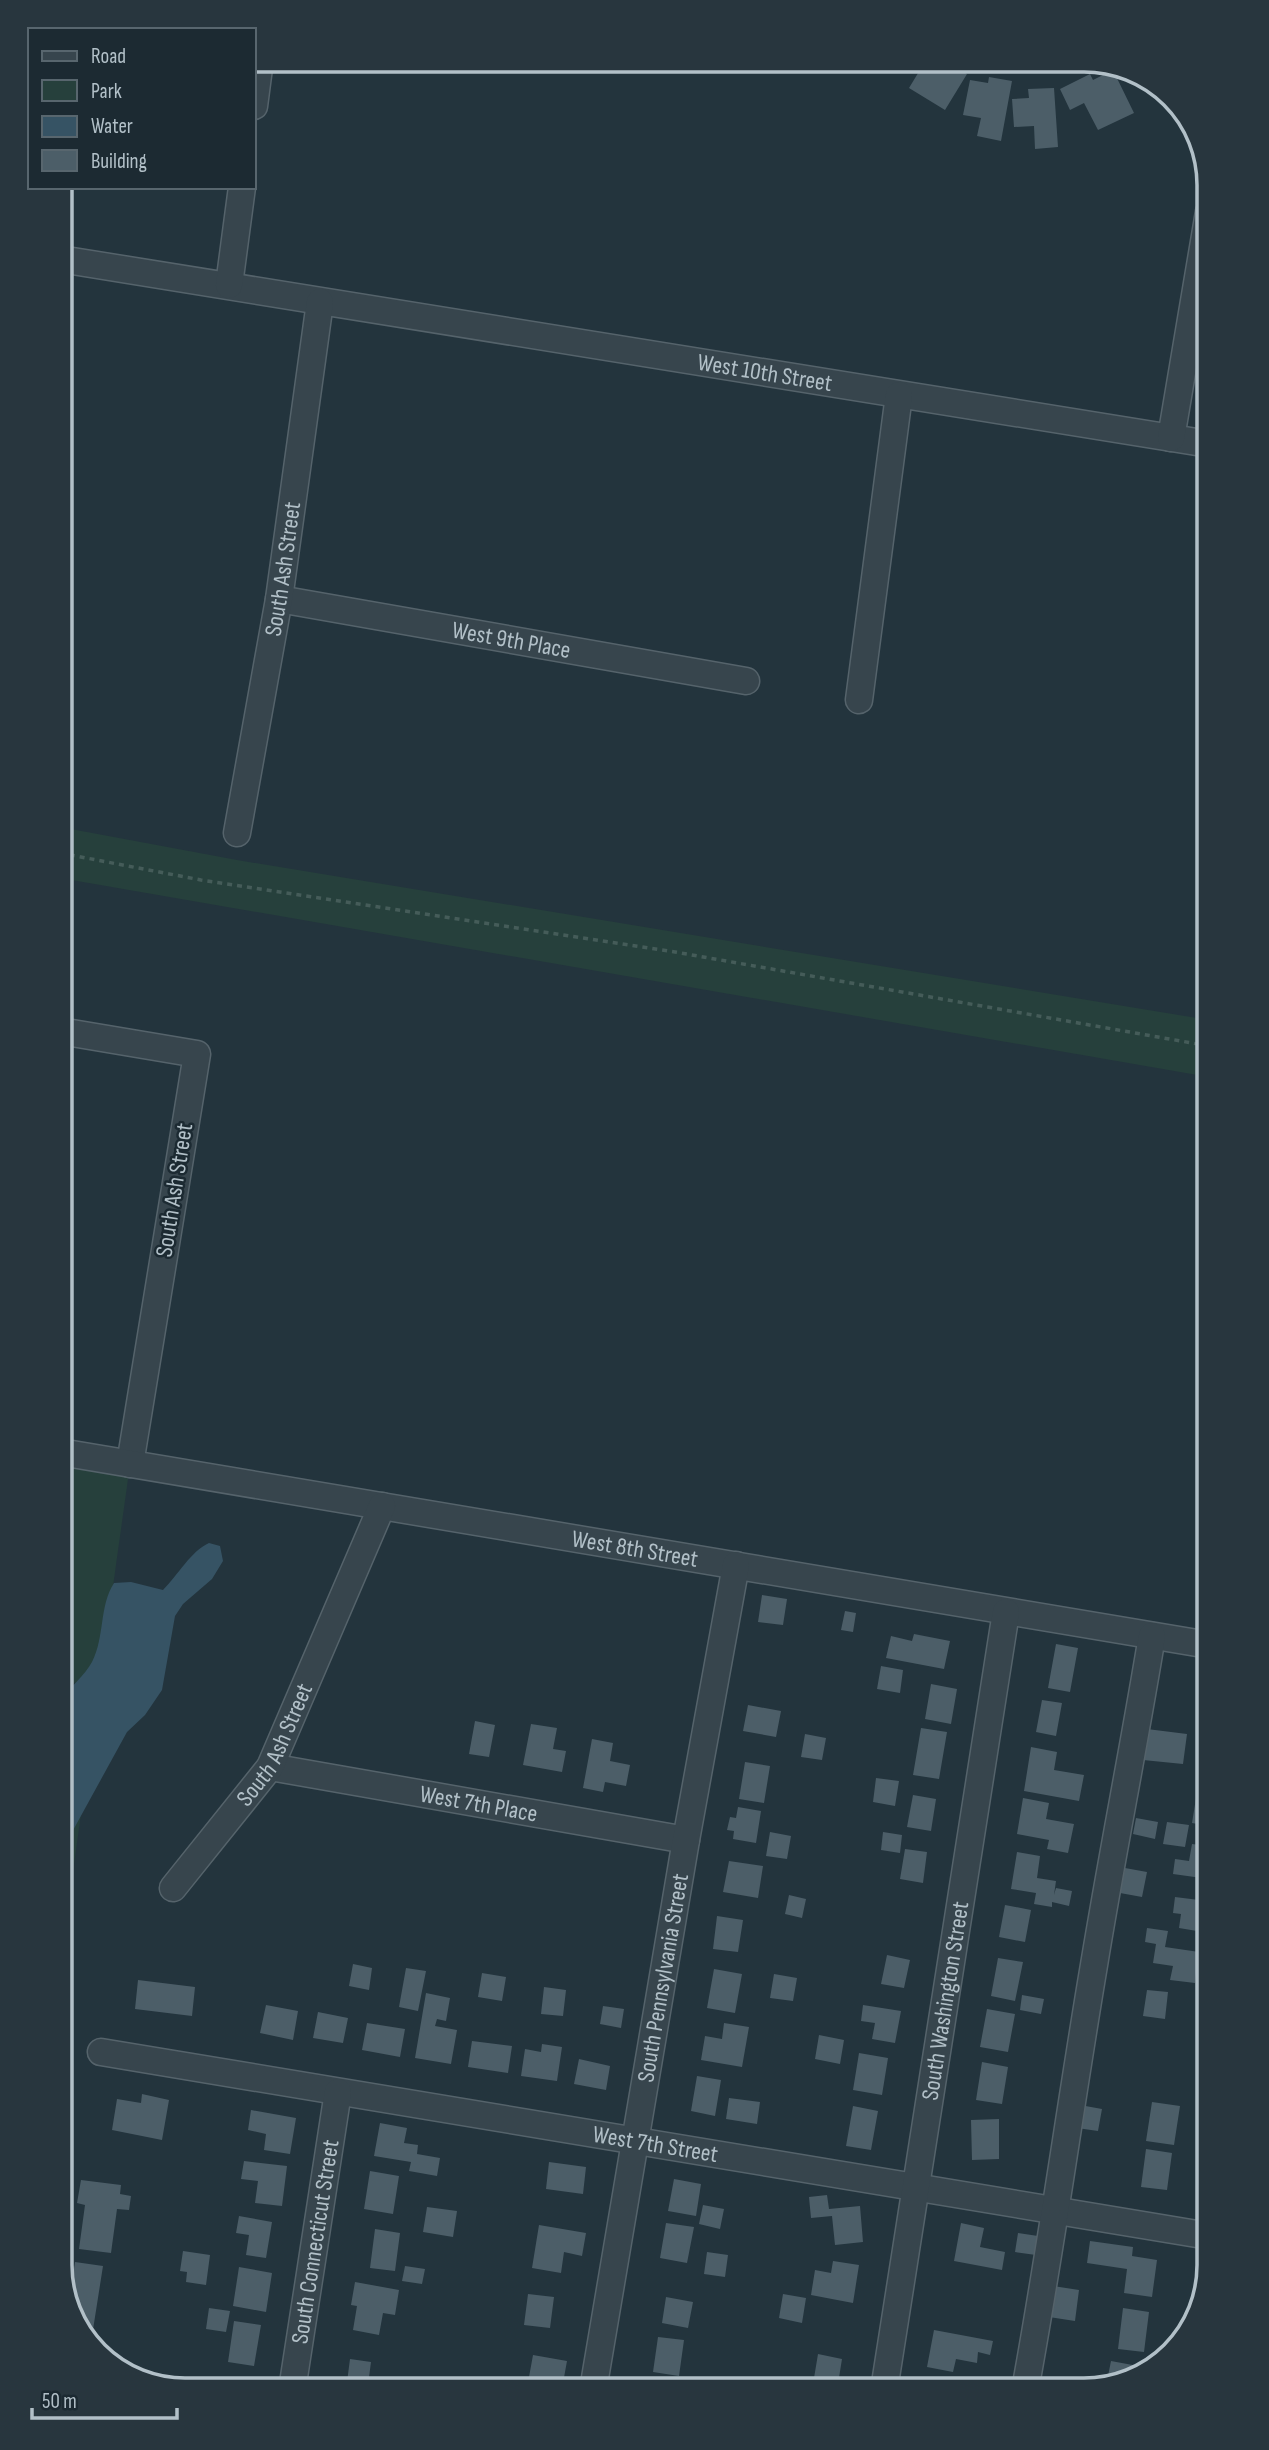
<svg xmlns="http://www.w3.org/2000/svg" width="1269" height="2450" font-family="'Sofia Sans Condensed',sans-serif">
	<rect width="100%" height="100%" fill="#23343d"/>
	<path fill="#26403c" d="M60 827 237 860 1209 1020V1077L60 878Z
		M60 1461 129 1472 60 1964V1801L75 1682 60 1699Z"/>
	<path fill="#365364" d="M209 1543 220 1546 223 1561 212 1579 183 1604 175 1616 162 1690 145 1715 127 1732 60 1854V1699C70 1688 85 1675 92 1662 105 1637 99 1606 114 1583L131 1582 163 1590C178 1575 191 1551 209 1543Z"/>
	<path fill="#4c5e68" d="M926 60H954L951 64 967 74 945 110 909 88Z
		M1113 70 1134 113 1098 130 1084 103 1070 110 1060 89 1090 74 1093 80Z
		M989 77 1012 81 1001 141 977 136 981 118 963 115 970 80 988 83Z
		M1054 88 1058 147 1035 149 1034 126 1014 127 1012 99 1029 98 1028 89Z
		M762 1595 787 1599 783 1625 758 1622Z
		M845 1611 856 1613 853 1632 841 1630Z
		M914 1634 950 1641 944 1669 886 1658 891 1636 912 1641Z
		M1056 1644 1078 1648 1070 1692 1048 1688Z
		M881 1666 903 1670 900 1693 877 1689Z
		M931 1684 957 1689 951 1724 925 1719Z
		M1208 1698H1209V1729L1204 1728Z
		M1042 1700 1062 1703 1056 1736 1036 1732Z
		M748 1705 781 1711 776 1737 743 1731Z
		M475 1721 495 1725 489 1757 469 1754Z
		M531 1724 557 1728 553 1749 566 1751 562 1772 523 1765Z
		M921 1728 947 1732 939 1779 913 1775Z
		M1147 1729 1187 1734 1183 1764 1143 1760Z
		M805 1734 826 1738 822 1760 801 1757Z
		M592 1739 613 1743 610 1761 630 1765 626 1786 605 1782 603 1792 583 1788Z
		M1208 1744H1209V1764H1205Z
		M1031 1747 1057 1752 1054 1770 1084 1775 1079 1801 1024 1791Z
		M745 1762 770 1766 764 1803 739 1799Z
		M876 1778 899 1781 895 1806 873 1802Z
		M1198 1786 1209 1788V1826L1192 1823Z
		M913 1795 936 1799 931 1831 907 1827Z
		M1023 1798 1049 1803 1046 1819 1074 1824 1068 1853 1047 1849 1049 1840 1017 1834Z
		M738 1807 761 1811 756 1843 733 1839 734 1831 727 1830 730 1817 736 1818Z
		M1136 1818 1158 1822 1155 1839 1133 1834Z
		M1167 1822 1189 1825 1185 1847 1163 1844Z
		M770 1832 791 1836 787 1859 766 1856Z
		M883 1832 902 1835 900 1853 881 1850Z
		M1192 1844 1209 1846V1879L1173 1874 1175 1859 1189 1861Z
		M905 1849 927 1852 923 1883 900 1879Z
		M1017 1852 1040 1856 1037 1878 1056 1881 1054 1895 1056 1888 1072 1891 1069 1906 1052 1902V1907L1034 1904 1036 1893 1011 1889Z
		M729 1861 763 1866 758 1898 723 1892Z
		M1125 1868 1147 1872 1142 1897 1120 1893Z
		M789 1895 806 1899 802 1918 785 1914Z
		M1175 1897 1207 1901 1203 1932 1179 1928 1181 1914 1173 1913Z
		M1005 1905 1031 1910 1025 1942 999 1937Z
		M717 1916 743 1920 738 1952 713 1949Z
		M1147 1928 1168 1931 1165 1947 1206 1953 1203 1974 1196 1973 1195 1983 1170 1980 1173 1966 1153 1963 1156 1944 1145 1942Z
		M887 1955 910 1960 904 1988 881 1984Z
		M998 1958 1023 1962 1015 2001 991 1996Z
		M353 1964 372 1968 369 1990 349 1986Z
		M406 1968 426 1971 418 2011 399 2007Z
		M714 1969 742 1974 735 2013 707 2008Z
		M482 1973 506 1977 502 2001 478 1997Z
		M774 1974 797 1978 793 2001 770 1998Z
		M138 1980 195 1987 192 2016 135 2009Z
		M544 1987 566 1990 563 2016 541 2014Z
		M1147 1990 1168 1992 1165 2019 1143 2016Z
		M426 1993 450 1998 446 2021 437 2019 435 2026 457 2030 451 2064 415 2058Z
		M1022 1995 1044 1999 1041 2014 1020 2010Z
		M266 2005 298 2011 293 2040 260 2033Z
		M863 2005 901 2011 895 2043 872 2039 875 2023 861 2021Z
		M603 2006 624 2009 621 2028 600 2024Z
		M987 2009 1015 2014 1008 2052 980 2047Z
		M318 2012 348 2018 343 2043 313 2038Z
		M367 2023 405 2029 400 2057 362 2050Z
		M724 2023 749 2027 742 2067 701 2060 705 2036 722 2039Z
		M819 2035 844 2040 840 2064 815 2059Z
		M472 2041 512 2046 508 2073 468 2067Z
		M542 2044 562 2047 557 2081 521 2076 525 2049 541 2052Z
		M859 2053 888 2058 882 2095 853 2090Z
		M579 2059 610 2066 606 2090 574 2084Z
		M982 2062 1008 2067 1002 2104 976 2100Z
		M697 2076 721 2080 715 2116 691 2111Z
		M142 2094 169 2100 162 2140 112 2130 117 2099 141 2103Z
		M729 2098 760 2102 757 2124 726 2119Z
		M1152 2102 1180 2106 1174 2145 1146 2141Z
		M1080 2105 1102 2109 1098 2131 1077 2128Z
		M853 2106 878 2111 871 2150 846 2146Z
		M251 2110 296 2118 290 2154 264 2150 266 2134 248 2130Z
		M999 2119V2159L972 2160 971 2120Z
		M380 2123 407 2128 404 2143 418 2145 417 2154 440 2158 437 2176 409 2171 411 2162 374 2156Z
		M1146 2149 1172 2153 1167 2190 1141 2187Z
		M244 2161 287 2166 282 2206 255 2203 258 2181 241 2179Z
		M549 2162 586 2167 583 2194 546 2189Z
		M370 2171 399 2176 393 2214 364 2209Z
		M674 2179 701 2184 696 2216 668 2211Z
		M81 2180 121 2185 120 2194 131 2196 129 2210 117 2209 111 2253 79 2249 85 2205 77 2203Z
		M827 2195 829 2209 860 2206 863 2242 835 2245 832 2216 811 2218 809 2197Z
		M703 2205 724 2209 720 2229 699 2224Z
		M427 2207 457 2211 453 2237 423 2232Z
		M239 2216 272 2222 266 2258 246 2255 249 2235 236 2233Z
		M666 2223 694 2227 687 2263 660 2258Z
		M961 2223 984 2228 980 2247 1005 2252 1002 2270 954 2261Z
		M539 2225 586 2233 582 2256 564 2252 561 2273 532 2268Z
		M375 2229 400 2233 395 2271 370 2268Z
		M1018 2233 1038 2236 1036 2255 1015 2252Z
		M1090 2241 1133 2247 1132 2256 1157 2260 1152 2297 1124 2293 1127 2269 1087 2263Z
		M183 2251 210 2255 206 2285 186 2282 187 2272 180 2271Z
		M707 2252 728 2255 725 2277 704 2274Z
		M833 2261 859 2265 853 2303 811 2295 815 2270 831 2273Z
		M75 2262 103 2266 92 2336 87 2335 69 2313 68 2307Z
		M405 2266 425 2269 422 2284 402 2281Z
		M239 2267 272 2273 266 2312 233 2306Z
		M355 2282 399 2290 395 2315 383 2313 379 2335 353 2330 357 2306 351 2305Z
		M1053 2286 1079 2290 1075 2321 1049 2317Z
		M528 2294 554 2297 550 2328 524 2325Z
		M783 2294 806 2298 802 2323 779 2318Z
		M666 2297 693 2302 688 2328 662 2323Z
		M209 2308 230 2311 226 2332 206 2329Z
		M1123 2308 1149 2312 1144 2352 1118 2349Z
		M234 2321 261 2325 254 2366 228 2362Z
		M934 2330 993 2341 990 2355 978 2352 977 2363 956 2359 953 2372 927 2367Z
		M658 2337 684 2340 679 2376 653 2372Z
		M818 2354 842 2359 837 2390H812Z
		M533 2355 567 2361 563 2383 529 2377Z
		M350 2359 371 2362 368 2385 347 2382Z
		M1111 2361 1138 2366 1135 2379 1106 2386Z
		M931 2377 953 2381 951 2390H929Z
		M410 2384 432 2388 431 2390H408Z
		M383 2386 402 2389V2390H382Z"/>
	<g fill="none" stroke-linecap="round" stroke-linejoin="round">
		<defs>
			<g id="minor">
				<path d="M254 106 260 60"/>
				<path id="s1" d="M60 259 1209 444"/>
				<path d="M229 285 242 187"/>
				<path d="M1171 438 1209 212"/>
				<path id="s2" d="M279 599 746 681"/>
				<path d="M859 700 899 395"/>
				<path id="s3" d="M237 833 279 599 320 302"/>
				<path d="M60 1031 197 1054 130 1464"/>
				<path id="s4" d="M60 1452 1209 1645"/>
				<path id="s5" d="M270 1767 686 1840"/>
				<path id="s6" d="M173 1888 270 1767 382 1506"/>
				<path id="s7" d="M101 2052 1209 2236"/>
				<path id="s8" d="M292 2390 338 2092"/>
				<path id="s9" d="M593 2390 686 1840 736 1565"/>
				<path id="s10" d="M884 2390 1006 1612"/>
				<path d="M1025 2390C1051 2249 1070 2107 1094 1965 1112 1855 1134 1746 1152 1636"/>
			</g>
		</defs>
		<use href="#minor" stroke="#55636b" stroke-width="29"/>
		<path stroke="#455c59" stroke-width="3.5" stroke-dasharray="5 5" stroke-linecap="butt" d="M60 853 201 880 675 952 1209 1046"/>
		<use href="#minor" stroke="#37454d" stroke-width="26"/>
	</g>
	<g text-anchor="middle" stroke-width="5" stroke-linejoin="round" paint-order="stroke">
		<g font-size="24" fill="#b2c0c8" stroke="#1c2a32">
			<text dy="8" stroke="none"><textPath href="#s1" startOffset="714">West 10th Street</textPath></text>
			<text dy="8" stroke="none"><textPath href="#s3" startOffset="268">South Ash Street</textPath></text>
			<text dy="8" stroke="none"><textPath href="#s2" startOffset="236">West 9th Place</textPath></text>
			<text transform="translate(174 1190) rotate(-81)" y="8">South Ash Street</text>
			<text dy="8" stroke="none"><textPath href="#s4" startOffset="583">West 8th Street</textPath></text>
			<text dy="8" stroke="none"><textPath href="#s6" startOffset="177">South Ash Street</textPath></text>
			<text dy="8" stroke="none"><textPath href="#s5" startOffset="212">West 7th Place</textPath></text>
			<text dy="8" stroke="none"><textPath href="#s9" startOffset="418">South Pennsylvania Street</textPath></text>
			<text dy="8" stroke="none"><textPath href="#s10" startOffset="394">South Washington Street</textPath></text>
			<text dy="8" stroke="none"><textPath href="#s7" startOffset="562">West 7th Street</textPath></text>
			<text dy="8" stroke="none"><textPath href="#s8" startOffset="150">South Connecticut Street</textPath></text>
		</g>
	</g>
	<path d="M0 0H1269V2450H0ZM185 72H1084A113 113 0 0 1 1197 185V2265A113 113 0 0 1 1084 2378H185A113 113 0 0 1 72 2265V185A113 113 0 0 1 185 72Z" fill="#28363e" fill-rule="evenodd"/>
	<path fill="none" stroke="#b2c0c8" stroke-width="3.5" d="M185 72H1084A113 113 0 0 1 1197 185V2265A113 113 0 0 1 1084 2378H185A113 113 0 0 1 72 2265V185A113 113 0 0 1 185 72Z"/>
	<rect x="28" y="28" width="228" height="161" fill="#1c2a32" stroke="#58666e" stroke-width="2"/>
	<rect x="42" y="51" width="35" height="10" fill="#37454d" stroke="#58666e" stroke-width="2"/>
	<text x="91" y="63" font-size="21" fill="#b2c0c8">Road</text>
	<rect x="42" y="80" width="35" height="21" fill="#26403c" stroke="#58666e" stroke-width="2"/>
	<text x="91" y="98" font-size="21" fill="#b2c0c8">Park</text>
	<rect x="42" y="116" width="35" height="21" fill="#365364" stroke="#58666e" stroke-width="2"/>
	<text x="91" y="133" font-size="21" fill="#b2c0c8">Water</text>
	<rect x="42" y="150" width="35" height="21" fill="#4c5e68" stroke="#58666e" stroke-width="2"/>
	<text x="91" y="168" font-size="21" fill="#b2c0c8">Building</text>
	<path d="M32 2408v10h145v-10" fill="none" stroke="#b2c0c8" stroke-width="3.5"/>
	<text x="42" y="2408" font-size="21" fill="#b2c0c8" stroke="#1c2a32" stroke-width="5" paint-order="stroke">50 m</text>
</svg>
